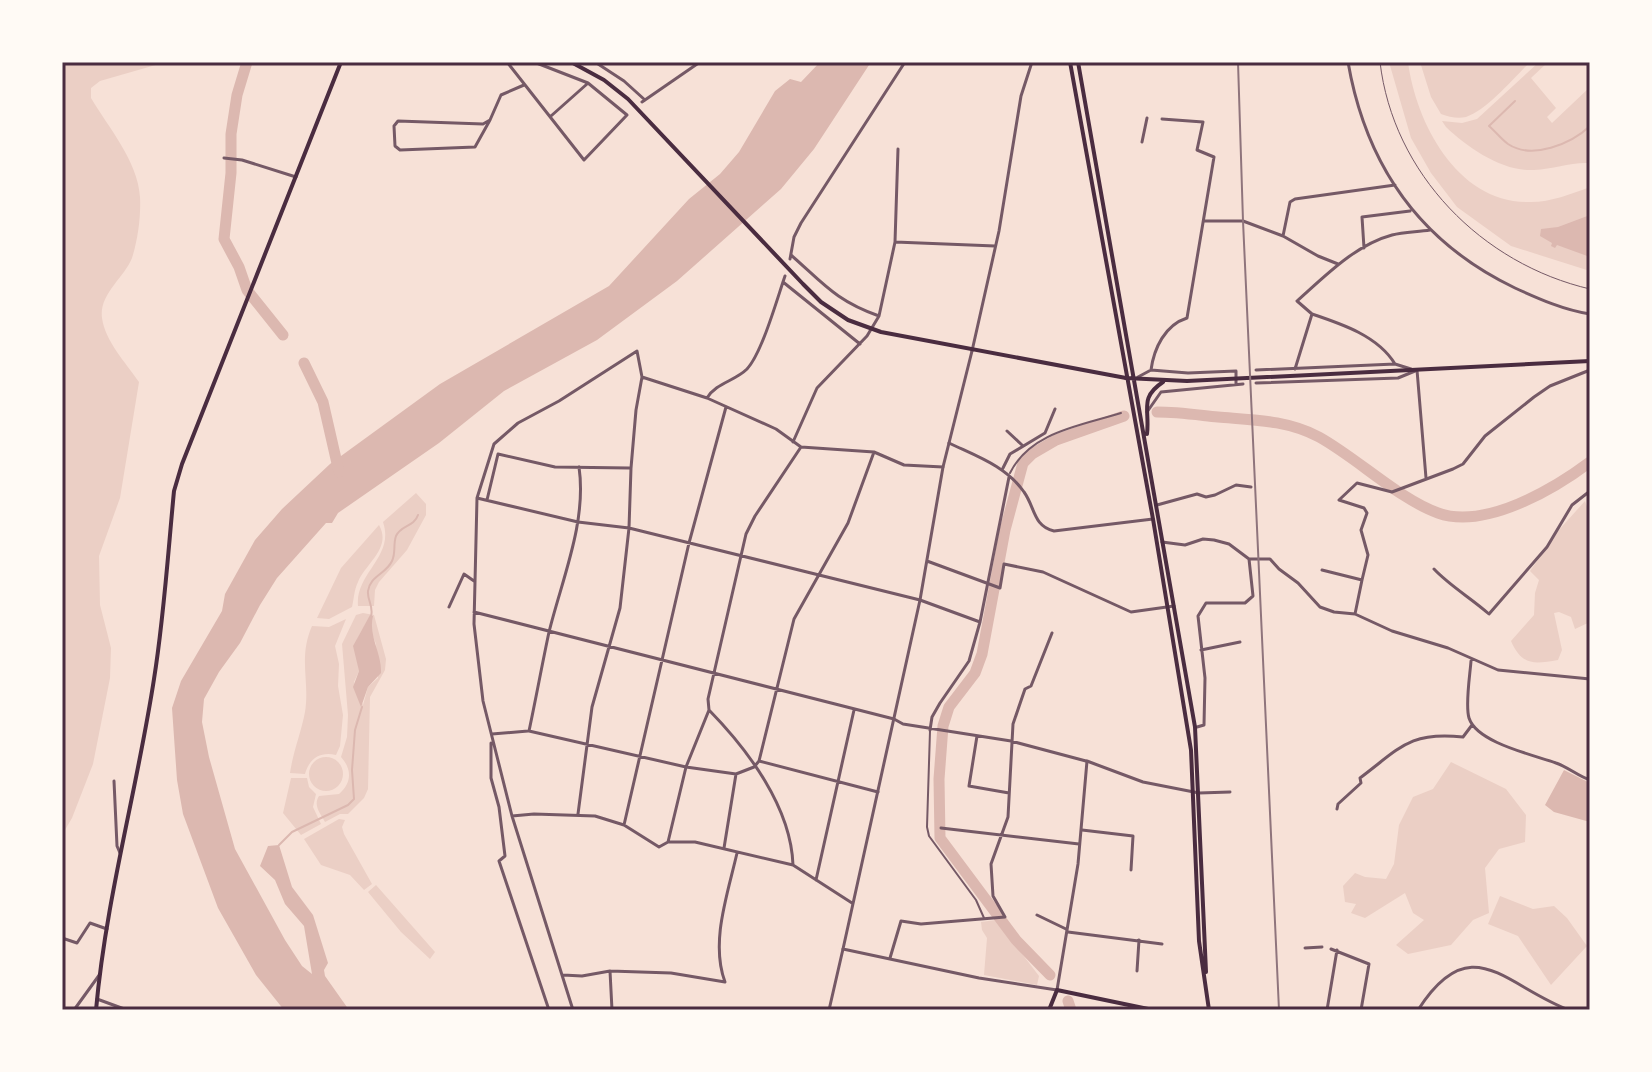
<svg xmlns="http://www.w3.org/2000/svg" width="1652" height="1072" font-family="Overpass,sans-serif">
	<rect width="100%" height="100%" fill="#f7e1d7"/>
	<path fill="#ebcfc5" fill-rule="evenodd" d="M62 62H166L100 81 91 88V98C108 127 138 161 140 197 141 216 138 239 132 258 124 278 99 294 102 318 105 341 126 363 139 382L120 498 99 556 100 605 111 648 110 678 93 764 72 818 62 835Z
		M1389 62H1408C1416 124 1459 205 1531 202 1551 202 1571 194 1590 187V271L1511 246 1457 207 1431 173 1411 138Z
		M1420 62H1530C1515 77 1486 111 1466 117 1458 119 1449 117 1441 114L1431 97Z
		M1539 62H1548L1531 78 1556 108 1547 117 1552 123 1590 87V163C1570 162 1554 169 1534 170 1503 172 1468 148 1446 127L1442 121 1462 123 1477 119Z
		M416 493 426 504V515L407 550 379 582 375 590 374 606H358C355 573 395 557 383 522Z
		M1585 501 1590 516V622L1575 629 1571 617 1559 612 1554 613 1562 650 1558 660C1534 664 1522 666 1511 641L1534 615 1535 593 1539 580 1530 571 1558 531Z
		M379 525C392 548 366 563 358 582 354 590 354 599 352 607L329 619 317 618 341 568Z
		M363 613 374 615 386 659 385 670 370 697 368 789 364 798 348 814H340L325 822C320 813 313 805 319 796L339 794C352 783 352 769 341 757L347 737 348 715 342 644 356 615ZM370 616 372 617 370 629 376 644 378 678 368 687 363 705 354 682 359 671 357 639Z
		M346 619 335 646 339 664 338 686 343 715 340 746 336 755C320 751 309 759 305 774L290 773C293 752 301 733 305 712 310 681 298 658 312 626L329 627Z
		M309 774a17 17 0 1 1 34 0a17 17 0 1 1-34 0Z
		M1451 762 1506 789 1526 815 1525 842 1499 849 1485 868 1489 913 1473 920 1451 945 1408 954 1396 945 1424 920 1413 913 1405 893 1365 918 1351 913 1356 904 1345 902 1343 886 1355 873 1365 877 1386 879 1394 864 1399 825 1413 797 1433 789Z
		M291 778H307L309 787 316 794 313 807 321 824 301 835 283 813Z
		M339 819 345 820 342 827 344 834 372 884 364 890 350 875 321 865 304 839Z
		M376 885 435 952 430 959 401 932 368 892Z
		M1500 896 1533 909 1554 906 1567 918 1587 946 1551 985 1518 936 1488 924Z
		M996 920 1039 976 1037 985 984 975 987 938 982 930 981 922Z"/>
	<path fill="#dcb8b0" d="M820 62H871L814 149 781 189 677 281 597 340 504 391 439 443 338 513 332 523H326L277 578 260 605 240 643 219 672 204 699 202 722 209 757 235 849 285 940 302 966 312 974 304 926 285 904 275 880 260 866 268 846 279 845 292 887 313 915 328 963 324 970 325 976 349 1010H284L256 975 218 908 183 814 177 780 172 708 181 681 222 611 225 594 255 540 282 509 330 464 440 384 609 286 689 199 720 174 739 152 775 91 790 79 801 82Z
		M1590 215V257L1557 245 1555 248 1551 246 1552 243 1540 236 1541 229 1558 227Z
		M370 615 373 616C368 636 382 653 381 673L368 687 361 707 353 687 359 671 353 646Z
		M1564 770 1590 783V822L1554 812 1545 805Z"/>
	<g fill="none" stroke-linecap="round" stroke-linejoin="round">
		<path stroke="#dcb8b0" stroke-width="2" d="M1515 101 1489 126C1495 131 1501 139 1508 144 1532 160 1571 144 1590 126
			M371 616C374 607 367 600 368 591 370 576 386 574 392 561 396 553 393 544 396 536 401 525 414 527 418 515
			M279 845 292 832 348 805 354 799 352 770 355 730 362 707"/>
		<path stroke="#dcb8b0" stroke-width="11" d="M247 62 237 95 231 134V173L224 239 239 267 247 290 283 335
			M304 363 323 402 339 472
			M1157 412C1178 412 1198 415 1218 417 1253 420 1287 420 1319 437 1357 458 1399 499 1438 513 1485 530 1554 489 1590 462
			M1050 975 1016 940 940 838 939 779 943 726 949 707 975 673 982 654 1005 530 1023 463 1032 454 1056 440 1124 416
			M1068 1001 1071 1010"/>
		<path stroke="#755966" stroke-width="1" d="M1380 62C1393 174 1482 264 1590 289"/>
		<path stroke="#755966" stroke-width="2" d="M1010 473C1030 432 1080 426 1121 413
			M930 731 927 827 929 836 976 900 984 918"/>
		<path stroke="#755966" stroke-width="3" d="M507 62 584 160 627 115 588 83 534 62
			M595 62 624 81 645 100
			M987 62H990
			M1348 62C1366 166 1419 242 1515 288 1539 299 1564 310 1590 314
			M642 102 700 62
			M551 116 587 84
			M490 120 475 147 400 150 395 146 394 126 398 121 483 124 490 120 501 95 524 85
			M1142 142 1147 118
			M224 158 242 160 296 177
			M1204 221H1243L1283 236 1290 202 1295 199 1395 185
			M1283 236 1318 256 1338 264
			M895 242 995 246
			M1364 248 1362 217 1410 211
			M791 255C823 283 836 301 879 316
			M790 259 794 237 801 223 905 62
			M783 282 860 344
			M1312 314 1297 301C1325 276 1355 245 1392 235 1404 232 1418 232 1430 230
			M972 351 999 231 1021 96 1032 62
			M1295 369 1312 314C1342 324 1378 336 1395 364
			M1151 370C1154 348 1165 325 1187 318L1214 157 1197 150 1203 122 1162 119
			M1256 370 1395 364 1411 369
			M1417 370 1426 478
			M642 377 707 398 776 429 801 447 874 452 904 465 943 467
			M1138 377 1151 370 1188 373 1236 371V384
			M1256 383 1398 378 1415 371
			M707 398C716 383 735 381 747 369 762 353 777 299 785 276
			M1147 412 1161 392 1243 384
			M1007 431 1022 445
			M793 442 817 388 867 336 879 316 895 242 898 149
			M949 443C976 456 1006 466 1024 492 1035 507 1033 526 1054 531L1153 519
			M579 467C587 522 562 579 549 632 542 665 536 698 529 731L686 767 736 774 754 767 759 761 794 619 848 523 874 452
			M1003 468 1010 454 1045 433 1055 409
			M477 498 578 522 629 528 920 600 980 622
			M487 500 498 454 555 467 629 468
			M1157 505 1197 494 1206 497 1215 495 1236 485 1251 487
			M1162 542 1185 545 1203 539 1214 540 1229 544 1249 559H1270L1279 569 1298 583 1320 607 1334 612 1355 614 1392 631 1448 648 1498 670 1590 679
			M1434 569C1450 586 1471 598 1489 614L1547 547 1572 505 1590 491
			M1322 570 1362 580 1355 614
			M1362 580 1368 555 1361 530 1367 513 1364 508 1339 500 1357 483 1392 492 1453 469 1463 464 1485 436 1534 397 1550 386 1590 370
			M449 607 464 574 474 581
			M474 612 894 719 903 724 1011 741 1086 761
			M1201 650 1240 642
			M1471 661C1470 675 1465 705 1469 718 1477 743 1534 755 1556 763 1568 767 1578 776 1590 780
			M1197 727 1204 725 1205 678 1198 616 1206 603H1245L1253 596 1249 559
			M930 730 932 717 940 703 969 661 980 622 1009 477
			M492 734 528 731
			M977 736 969 786 1009 793
			M491 743V778L499 807 505 856 499 861 549 1010
			M759 761 878 792
			M114 781 117 846 120 853
			M1199 793 1230 792
			M1337 809 1338 804 1361 783 1360 778C1400 748 1410 731 1463 737L1472 725
			M512 816 534 814 595 816 624 825 659 847 668 842H695L793 865 852 903
			M624 825 689 543 726 407
			M941 828 1079 844
			M1082 830 1133 836 1131 870
			M668 842 686 767 709 710
			M724 848 736 774
			M793 865C791 807 748 750 709 710L708 699 746 534 755 516 801 447
			M816 880 854 710
			M1037 915 1066 929
			M1068 932 1162 944
			M62 938 77 943 90 923 107 929
			M1305 948 1322 947
			M1331 949 1369 964 1361 1010
			M890 958 901 921 921 924 1005 917 993 896 991 864 1008 817 1013 724 1025 689 1031 686 1052 633
			M610 971 612 1010
			M1137 971 1139 940
			M563 975 582 976 610 971 671 973 725 982C710 942 728 893 737 853
			M97 999 127 1010
			M74 1010 100 974
			M573 1010 512 816 483 701 474 624 477 498 494 444 518 423 559 401 637 351 642 377 636 410 631 468 629 528 620 608 592 707 578 814
			M829 1010 843 949
			M1327 1010 1337 950
			M1418 1010C1471 927 1505 986 1569 1010"/>
		<path stroke="#755966" stroke-width="3" d="M972 351 943 467 920 600 843 949 979 978 1057 990 1078 864 1087 761 1143 782 1199 793
			M927 561 1000 588 1004 564 1043 572 1131 612 1174 606"/>
		<path stroke="#4a2c40" stroke-width="4" d="M571 62 604 80 628 99 803 284 821 302 848 320 881 332 1126 378
			M96 1010C106 898 137 790 154 679 164 617 168 553 174 491L182 464 341 62"/>
		<path stroke="#4a2c40" stroke-width="4" d="M1070 62 1153 519 1191 750 1199 941 1209 1010
			M1078 62 1195 727 1206 972
			M1126 378 1187 381 1590 361
			M1147 434C1150 409 1139 398 1163 382
			M1049 1010 1057 990 1153 1010"/>
		<path stroke="#8f747c" stroke-width="2" d="M1238 62 1243 221 1279 1010"/>
	</g>
	<rect width="1652" height="1072" fill="none" stroke="#fffaf5" stroke-width="128"/>
	<rect x="64" y="64" width="1524" height="944" fill="none" stroke="#4a2c40" stroke-width="3"/>
</svg>
